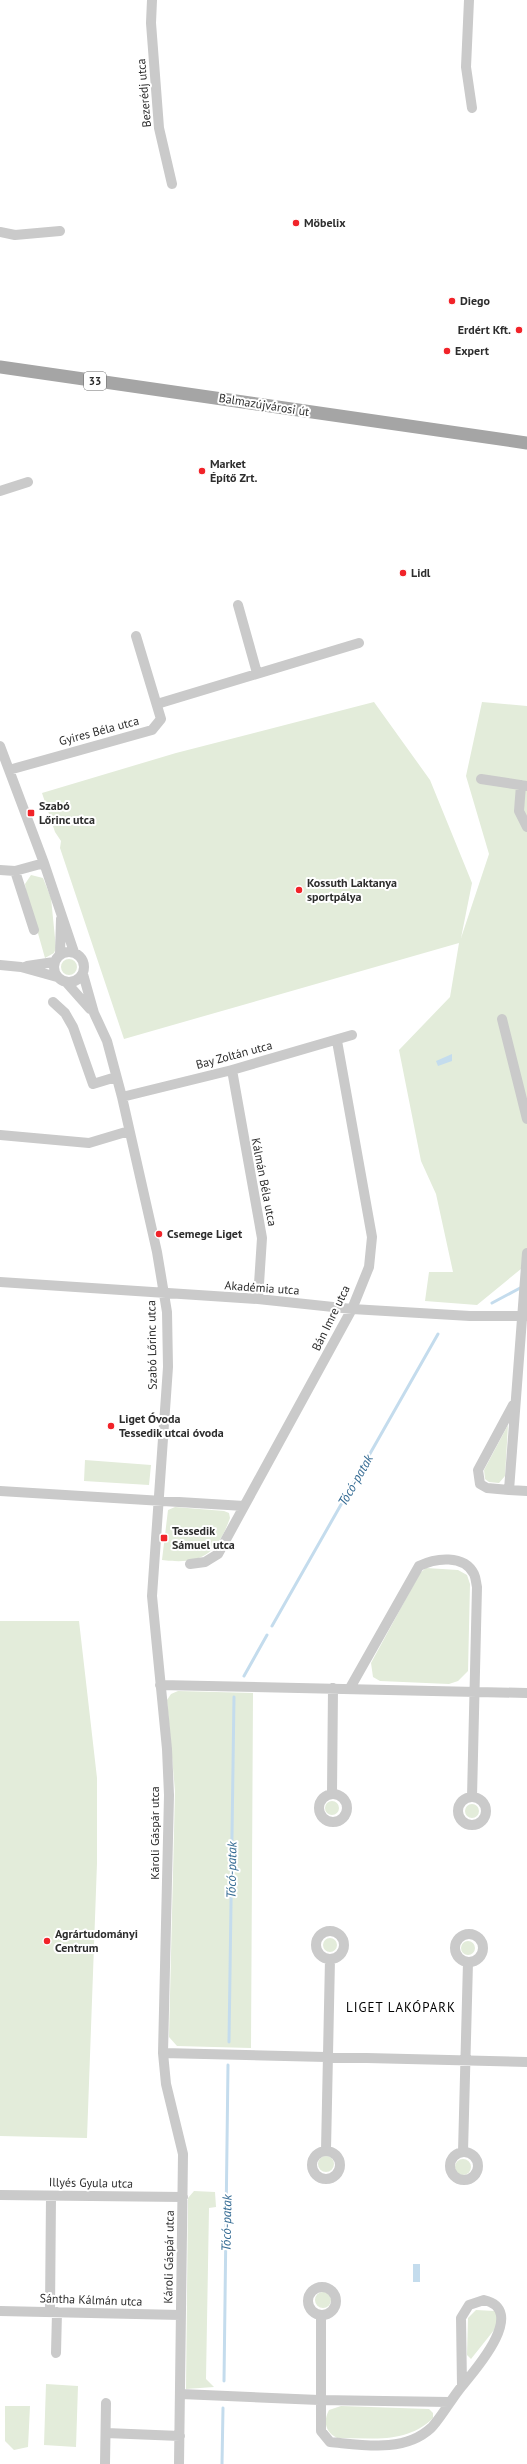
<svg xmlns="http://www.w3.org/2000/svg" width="527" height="2464" font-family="'PT Sans',sans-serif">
	<rect width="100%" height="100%" fill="#fff"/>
	<path fill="#e3ecda" d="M374 702 430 780 472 883 461 938 489 854 466 776 482 702 527 706V1264L477 1305 425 1301 429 1272H453L436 1194 421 1161 399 1050 450 997 459 943 124 1039 60 848 61 841 55 832 42 793 176 753Z
		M31 875 43 878 51 898 56 948 54 953 45 958 26 891 25 884Z
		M61 967a8 8 0 1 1 16 0a8 8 0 1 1-16 0Z
		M508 1425 505 1476 499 1483 489 1482 485 1479 484 1470Z
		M85 1460 151 1465 149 1485 84 1481Z
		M175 1507 224 1511 229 1513 230 1518C217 1555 200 1565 162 1560L168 1510Z
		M426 1568 458 1570 467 1575 470 1584 468 1671 458 1681 449 1684 380 1681 373 1677 371 1663 420 1573Z
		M0 1621H79L97 1778V1863L87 2138 0 2136Z
		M178 1691 253 1693 251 2048 177 2046 169 2037 175 1791 167 1700 171 1694Z
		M325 1808a7 7 0 1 1 14 0a7 7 0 1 1-14 0Z
		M465 1811a7 7 0 1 1 14 0a7 7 0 1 1-14 0Z
		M323 1945a7 7 0 1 1 14 0a7 7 0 1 1-14 0Z
		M461 1948a7 7 0 1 1 14 0a7 7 0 1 1-14 0Z
		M318 2164a8 8 0 1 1 16 0a8 8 0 1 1-16 0Z
		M455 2167a8 8 0 1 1 16 0a8 8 0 1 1-16 0Z
		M194 2191 215 2192 216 2207 209 2208 206 2379 214 2387 186 2389 188 2198Z
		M315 2300a8 8 0 1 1 16 0a8 8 0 1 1-16 0Z
		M476 2310 495 2311 502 2320 471 2359 467 2355 468 2318Z
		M46 2384 78 2386 76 2447 44 2445Z
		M5 2406H30L28 2447 14 2450 5 2441Z
		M341 2406 429 2409 433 2413V2418C407 2444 371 2438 337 2438 325 2432 323 2421 329 2410Z"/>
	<path fill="#c4dced" d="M452 1054V1061L438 1066 436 1061Z
		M413 2264H420V2282H413Z"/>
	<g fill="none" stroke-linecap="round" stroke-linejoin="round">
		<path stroke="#c4dced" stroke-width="3" d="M492 1303 522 1287
			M272 1626 438 1334
			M244 1676 267 1635
			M229 2042 234 1697
			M224 2381 228 2065
			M222 2464 223 2408"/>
		<path stroke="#cacaca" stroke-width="10" d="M152 0 151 23 159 128 172 184
			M469 0 466 67 472 108
			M0 232 15 235 60 231
			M0 491 28 482
			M238 605 257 673
			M157 704 359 643
			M0 746 44 863 74 952
			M9 770 152 730 161 719 136 636
			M481 779 527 786
			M521 785 519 811 527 827
			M0 870 15 871 44 863
			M15 871 34 930
			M54 967a15 15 0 1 1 30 0a15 15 0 1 1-30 0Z
			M60 954 61 919
			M0 965 21 967 57 977
			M27 966 54 962
			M83 974 94 1013 107 1041 122 1097 157 1252 167 1312 168 1367 152 1596 167 1749 169 1795 163 2053 166 2084 183 2154 179 2464
			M66 982 90 1009
			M53 1002 65 1013 73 1027 93 1084 116 1077
			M502 1019 527 1119
			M232 1070 262 1238 258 1299
			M122 1097 232 1070 352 1035
			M0 1135 89 1143 129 1131
			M527 1253 509 1490 527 1491
			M0 1282 258 1299 352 1309 470 1316H527
			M509 1490 487 1488 480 1484 478 1470 513 1405
			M0 1491 244 1506
			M190 1564 205 1562 218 1554 352 1309 369 1267 372 1237 337 1041
			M160 1685 527 1693
			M350 1688 419 1566C435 1558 464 1554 474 1574 476 1578 476 1583 477 1587L472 1797
			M332 1793 333 1688
			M319 1808a14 14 0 1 1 28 0a14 14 0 1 1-28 0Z
			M458 1811a14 14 0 1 1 28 0a14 14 0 1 1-28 0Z
			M316 1945a14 14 0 1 1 28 0a14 14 0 1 1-28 0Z
			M455 1948a14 14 0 1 1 28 0a14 14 0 1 1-28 0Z
			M163 2053 527 2062
			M326 2150 330 1959
			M312 2165a14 14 0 1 1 28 0a14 14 0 1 1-28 0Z
			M450 2166a14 14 0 1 1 28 0a14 14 0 1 1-28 0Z
			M463 2152 468 1962
			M0 2195 183 2197
			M308 2301a14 14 0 1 1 28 0a14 14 0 1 1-28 0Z
			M484 2300C527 2310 478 2367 462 2386L461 2318 469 2305Z
			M0 2311 181 2315
			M50 2311 51 2196
			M321 2315V2431L330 2442C363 2445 404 2453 431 2428 440 2419 452 2398 462 2386
			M56 2353 57 2312
			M181 2394 319 2400 449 2402
			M106 2433 180 2436
			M105 2464 106 2403"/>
		<path stroke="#a5a5a5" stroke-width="13" d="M0 367 527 443"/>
	</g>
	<g fill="#f12329" stroke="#fff" stroke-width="1.5">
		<circle cx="296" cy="223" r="4"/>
		<circle cx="452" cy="301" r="4"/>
		<circle cx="519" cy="330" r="4"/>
		<circle cx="447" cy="351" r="4"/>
		<circle cx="202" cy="471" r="4"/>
		<circle cx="403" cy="573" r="4"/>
		<rect x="27" y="809" width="8" height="8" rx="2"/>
		<circle cx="299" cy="890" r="4"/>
		<circle cx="159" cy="1234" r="4"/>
		<circle cx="111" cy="1426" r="4"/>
		<rect x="160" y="1534" width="8" height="8" rx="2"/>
		<circle cx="47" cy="1941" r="4"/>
	</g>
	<g text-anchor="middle" stroke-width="4" stroke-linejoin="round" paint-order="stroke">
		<rect fill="#fff" stroke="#6c6c6c" stroke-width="1" x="84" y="372" width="22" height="18" rx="3"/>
		<g font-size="11" font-weight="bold" fill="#2d2d2d">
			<text x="95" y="385">33</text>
		</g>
		<g font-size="12" fill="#2d2d2d" stroke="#fff">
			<text transform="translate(144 93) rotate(-95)" y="4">Bezerédj utca</text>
			<text transform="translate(264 405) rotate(9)" y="4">Balmazújvárosi út</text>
			<text transform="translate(99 731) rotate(-15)" y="4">Gyires Béla utca</text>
			<text transform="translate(234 1055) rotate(-15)" y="4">Bay Zoltán utca</text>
			<text transform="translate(264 1182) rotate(79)" y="4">Kálmán Béla utca</text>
			<text transform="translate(262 1288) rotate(4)" y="4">Akadémia utca</text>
			<text transform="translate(331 1318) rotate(-64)" y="4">Bán Imre utca</text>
			<text transform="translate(152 1345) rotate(-91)" y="4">Szabó Lőrinc utca</text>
			<text transform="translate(155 1833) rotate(-90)" y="4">Károli Gáspár utca</text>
			<text transform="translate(91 2183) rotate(1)" y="4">Illyés Gyula utca</text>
			<text transform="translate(169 2257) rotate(-89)" y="4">Károli Gáspár utca</text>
			<text transform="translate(91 2300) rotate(2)" y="4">Sántha Kálmán utca</text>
		</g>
		<g font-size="12" font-weight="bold" fill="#2d2d2d" stroke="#fff" text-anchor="start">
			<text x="304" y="227">Möbelix</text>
			<text x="460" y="305">Diego</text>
			<text x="511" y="334" text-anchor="end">Erdért Kft.</text>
			<text x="455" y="355">Expert</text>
			<text x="210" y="468">Market<tspan x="210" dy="14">Építő Zrt.</tspan></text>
			<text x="411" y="577">Lidl</text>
			<text x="39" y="810">Szabó<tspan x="39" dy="14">Lőrinc utca</tspan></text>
			<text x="307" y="887">Kossuth Laktanya<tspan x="307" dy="14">sportpálya</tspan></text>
			<text x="167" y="1238">Csemege Liget</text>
			<text x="119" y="1423">Liget Óvoda<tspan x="119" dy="14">Tessedik utcai óvoda</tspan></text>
			<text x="172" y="1535">Tessedik<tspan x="172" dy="14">Sámuel utca</tspan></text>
			<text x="55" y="1938">Agrártudományi<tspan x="55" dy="14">Centrum</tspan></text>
		</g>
		<g font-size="13" font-style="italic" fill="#366c94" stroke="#fff">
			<text transform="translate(355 1480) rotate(-60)" y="5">Tócó-patak</text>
			<text transform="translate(231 1870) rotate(-89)" y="5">Tócó-patak</text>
			<text transform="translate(226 2223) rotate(-89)" y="5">Tócó-patak</text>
		</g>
		<g font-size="13" letter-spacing="1" fill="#000" stroke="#fff">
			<text x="401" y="2012">LIGET LAKÓPARK</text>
		</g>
	</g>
</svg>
